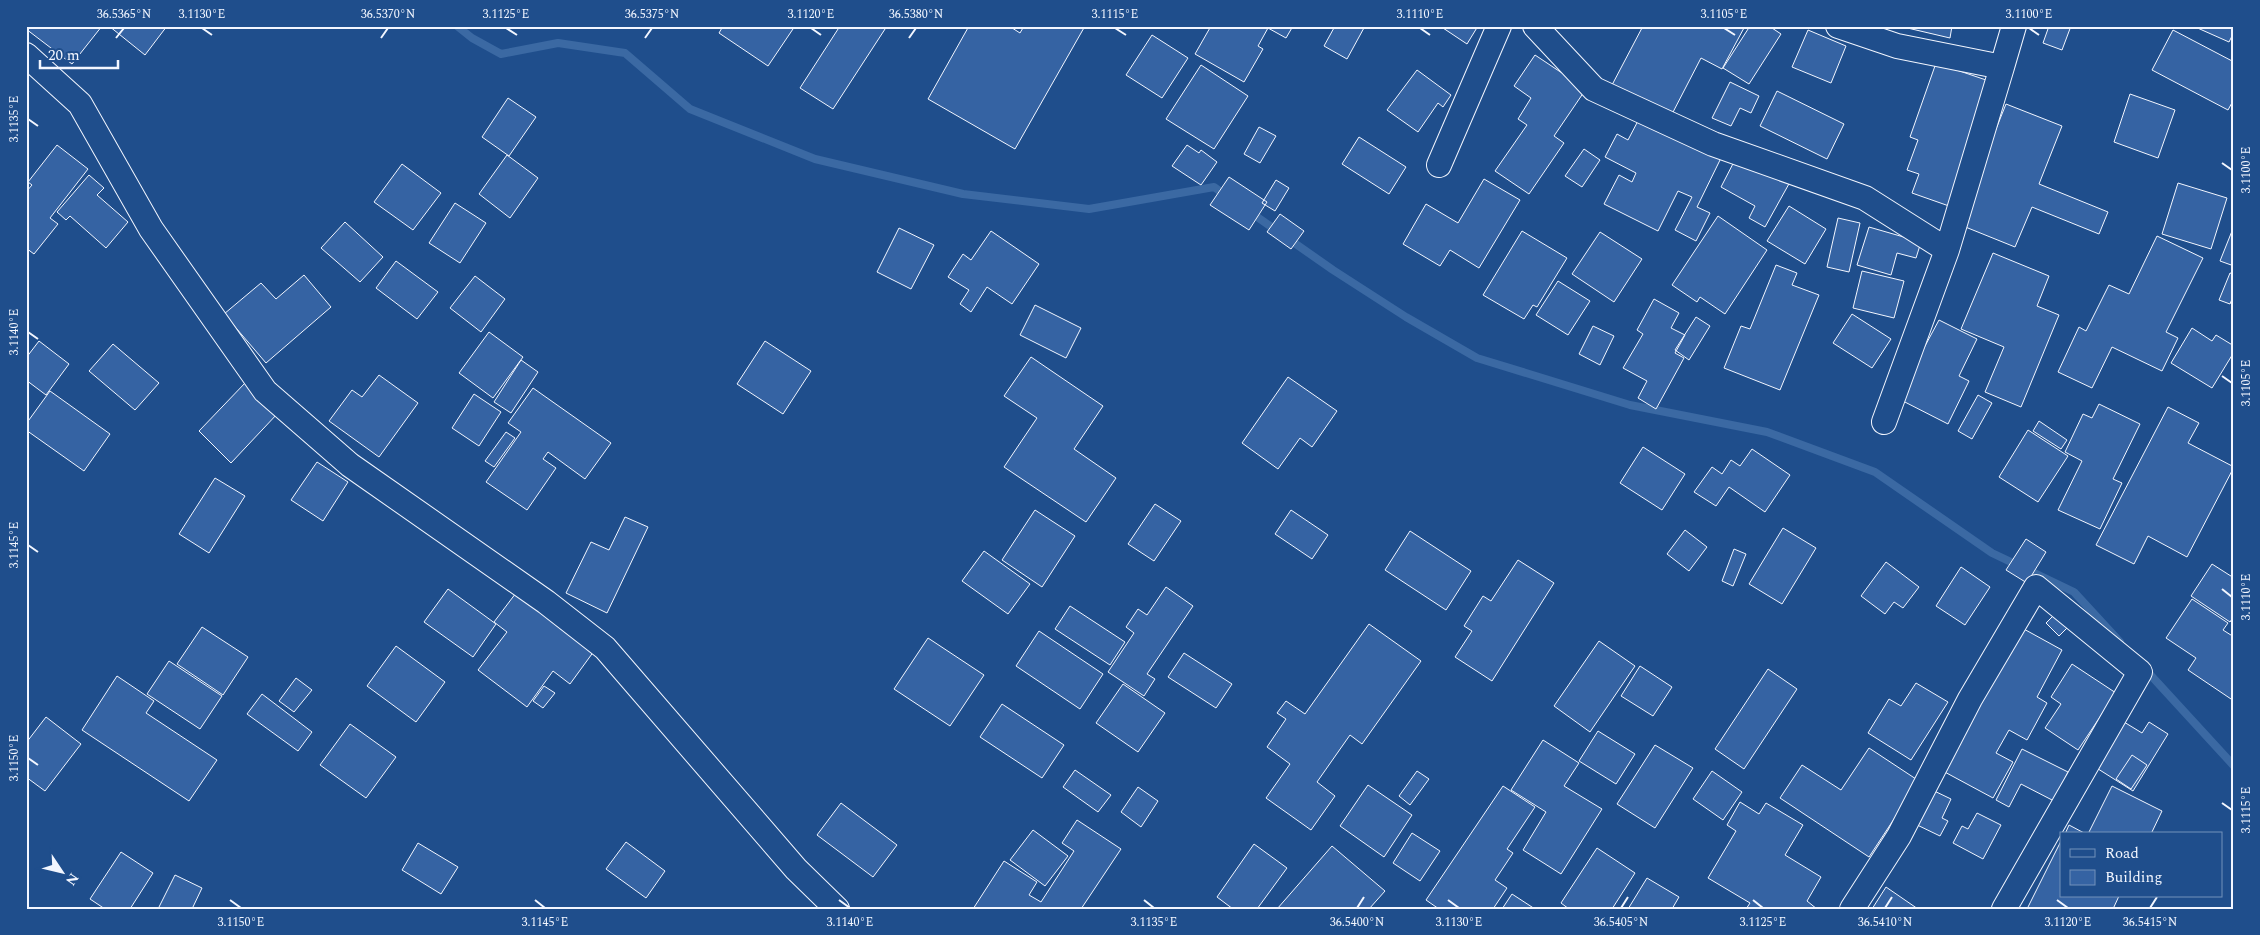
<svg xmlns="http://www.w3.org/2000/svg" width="2260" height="935" font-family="Spectral,serif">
	<rect width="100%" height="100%" fill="#1f4e8c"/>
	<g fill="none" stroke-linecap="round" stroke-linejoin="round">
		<path stroke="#3b69a3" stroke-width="8" d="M457 26 472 38 501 54 558 43 625 53 690 109 815 159 963 194 1089 209 1214 187 1228 197
			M1250 212 1333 270 1406 317 1477 358 1630 405 1767 432 1875 472 1992 553 2074 592 2120 642
			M2145 669 2234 766"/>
	</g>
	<path fill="#3563a3" stroke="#f2f6ff" d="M26 26H102L72 64 26 29Z
		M109 26H167L145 55Z
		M723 26H795L768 66 719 33Z
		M840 26H887L833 109 800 88Z
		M969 26H1009L1020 33 1024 26H1085L1015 149 928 99Z
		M1211 26H1293L1286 38 1268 28 1258 46 1263 49 1244 82 1195 54Z
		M1335 26H1365L1347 59 1324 46Z
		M1440 26H1478L1467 44Z
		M1643 26H1745L1722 69 1701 58 1671 116 1612 85Z
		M1750 26H1769L1781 34 1749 84 1723 68Z
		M1899 26H1952L1950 38Z
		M2049 26H2071L2062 50 2043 43Z
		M2193 26H2234V32L2229 42Z
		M1808 30 1846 46 1831 83 1792 67Z
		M2173 30 2234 62V99L2228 110 2152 70Z
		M1152 35 1188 58 1162 98 1126 75Z
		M1535 55 1586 89 1554 136 1564 143 1529 194 1495 171 1527 125 1518 119 1531 98 1514 86Z
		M1936 63 1992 82 1949 206 1912 193 1919 174 1907 170 1918 140 1910 137Z
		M1201 65 1248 96 1214 149 1166 119Z
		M1417 70 1451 95 1443 107 1438 103 1418 132 1387 110Z
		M1730 82 1759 96 1751 113 1740 108 1731 126 1712 118Z
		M1777 91 1844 124 1827 159 1760 126Z
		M2130 94 2175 110 2158 158 2114 142Z
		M508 98 536 117 509 156 482 137Z
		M2006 104 2062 126 2039 184 2108 212 2099 234 2032 207 2015 247 1958 224Z
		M1640 117 1721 158 1697 207 1710 213 1696 241 1675 230 1692 197 1678 191 1658 231 1604 204 1619 175 1632 182 1636 173 1605 157 1617 134 1628 140Z
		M1259 127 1276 136 1260 163 1244 154Z
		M1359 137 1406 167 1389 194 1342 164Z
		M57 145 88 169 50 218 58 224 34 254 26 248V192L32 185 28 182Z
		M1187 145 1199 153 1201 150 1217 162 1201 185 1172 166Z
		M1584 149 1600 160 1582 187 1565 176Z
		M1738 154 1790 182 1765 227 1749 218 1755 206 1721 187Z
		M507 155 538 178 510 218 479 194Z
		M402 164 441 193 413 230 374 202Z
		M89 175 104 188 97 195 128 222 106 248 70 216 66 220 57 212Z
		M1229 177 1267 202 1249 230 1210 205Z
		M1484 179 1520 200 1479 268 1450 250 1440 266 1403 244 1426 204 1458 223Z
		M1276 180 1289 188 1275 211 1262 203Z
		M2178 183 2227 198 2211 249 2162 234Z
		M455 203 486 223 460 263 429 243Z
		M1789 206 1826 229 1805 264 1767 241Z
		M1280 214 1304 231 1291 249 1267 232Z
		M1718 216 1767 250 1725 314 1700 297 1697 302 1672 285Z
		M1838 218 1860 223 1849 272 1827 267Z
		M345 222 383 257 360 282 321 248Z
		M2234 226V266L2220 261Z
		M1869 227 1921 242 1916 258 1897 253 1891 275 1857 265Z
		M899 228 934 245 911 289 877 272Z
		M991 231 1039 264 1012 304 987 287 971 312 960 304 969 290 948 277 963 254 971 260Z
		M1522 231 1567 258 1537 307 1533 305 1524 319 1483 295Z
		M1600 232 1642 259 1614 302 1572 274Z
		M2157 236 2203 258 2166 332 2178 338 2162 371 2112 347 2092 388 2058 372 2079 327 2086 331 2109 285 2129 294Z
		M1993 253 2049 276 2037 306 2059 315 2021 407 1985 392 2004 347 1961 329Z
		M396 261 438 292 417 319 376 288Z
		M1776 265 1797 273 1792 285 1819 295 1780 390 1724 368 1741 326 1750 329Z
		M1862 271 1904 281 1894 318 1853 308Z
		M2230 273 2234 274V294L2230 304 2219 300Z
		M304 275 331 307 266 363 224 314 261 283 276 299Z
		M475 276 505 299 481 332 450 308Z
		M1558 281 1590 301 1568 335 1536 315Z
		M1654 299 1679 313 1671 328 1685 335 1675 353 1684 358 1656 409 1638 398 1647 381 1623 368 1643 334 1637 330Z
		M1035 305 1081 328 1066 358 1020 335Z
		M1852 314 1891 339 1872 368 1833 343Z
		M1696 317 1710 326 1689 360 1675 350Z
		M1939 320 1977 339 1959 376 1969 381 1948 424 1897 398Z
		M1593 326 1614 336 1600 365 1579 354Z
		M2192 328 2212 341 2216 335 2234 346V352L2212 388 2171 363Z
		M489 332 523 357 493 398 459 373Z
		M39 341 69 364 46 395 26 380V358Z
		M765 341 811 371 783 414 737 384Z
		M113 344 159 383 135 410 89 371Z
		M1031 357 1103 406 1074 449 1116 478 1086 522 1004 467 1037 418 1004 396Z
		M521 360 538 372 511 413 494 402Z
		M379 375 418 403 379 457 329 421 352 390 362 397Z
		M1288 377 1337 411 1312 447 1300 438 1278 469 1242 443Z
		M246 382 278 413 231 463 199 431Z
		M533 388 611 443 585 479 548 452 543 459 556 468 527 510 486 482 521 432 508 423Z
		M50 391 110 434 84 471 26 430V424Z
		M474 394 501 412 479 446 452 428Z
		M1978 395 1992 403 1972 439 1958 431Z
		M2099 404 2140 424 2113 479 2122 483 2100 529 2058 510 2082 461 2065 452 2083 414 2092 418Z
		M2168 407 2199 423 2188 443 2234 467 2187 557 2148 536 2134 564 2096 545Z
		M2039 421 2067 440 2061 449 2033 431Z
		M2028 430 2068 456 2038 502 1999 477Z
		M506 432 515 438 494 467 485 461Z
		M1643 447 1685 474 1662 510 1620 483Z
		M1752 449 1790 475 1765 512 1729 487 1716 506 1694 492 1712 467 1722 474 1731 460 1740 466Z
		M317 462 348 482 323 521 291 500Z
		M215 478 245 496 209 553 179 534Z
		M1155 504 1181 521 1154 561 1128 544Z
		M1035 510 1075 536 1042 587 1002 560Z
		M1291 510 1328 535 1312 559 1275 534Z
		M625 517 648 527 607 613 566 593 591 542 609 550Z
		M1783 528 1816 548 1782 604 1749 584Z
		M1685 530 1707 547 1689 571 1667 554Z
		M1410 531 1471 571 1446 610 1385 570Z
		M2026 539 2046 552 2027 583 2006 570Z
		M1734 549 1746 554 1733 586 1722 581Z
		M984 551 1030 584 1008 614 962 581Z
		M1518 560 1554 583 1492 681 1455 657 1472 631 1464 626 1483 596 1491 601Z
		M1886 562 1919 587 1903 608 1894 602 1885 614 1861 596Z
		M2212 564 2234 578V616L2230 622 2191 596Z
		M1961 567 1990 587 1965 625 1936 606Z
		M1166 587 1193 606 1147 674 1155 679 1144 696 1108 672 1134 633 1126 627 1138 609 1147 615Z
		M448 589 496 624 473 657 424 622Z
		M519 589 597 647 570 684 553 671 527 707 478 670 507 632 494 622Z
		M2192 599 2228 623 2223 630 2234 637V701L2188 670 2196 658 2166 638Z
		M1070 606 1125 642 1110 665 1055 629Z
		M2054 615 2067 628 2059 636 2046 623Z
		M1369 624 1421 661 1362 744 1350 735 1317 782 1335 796 1311 830 1266 798 1290 764 1267 747 1286 719 1277 713 1286 701 1305 714Z
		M202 627 248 657 223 695 177 664Z
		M2022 628 2062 650 2037 697 2047 703 2027 740 2009 730 1996 753 2013 762 1993 798 1941 770Z
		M1039 631 1103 674 1080 709 1016 666Z
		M928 638 984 675 950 726 894 689Z
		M1599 641 1635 666 1590 732 1554 706Z
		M396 646 445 682 416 722 367 686Z
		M1184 653 1232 684 1216 708 1168 677Z
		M169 661 222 696 200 729 147 694Z
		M2072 664 2116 693 2078 750 2045 728 2061 704 2051 697Z
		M1640 666 1672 687 1653 716 1621 696Z
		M1768 669 1797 689 1744 769 1715 749Z
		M117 676 154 701 146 713 217 760 189 801 82 730Z
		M296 678 312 690 294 712 279 701Z
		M1916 683 1948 702 1911 760 1868 733 1889 699 1901 706Z
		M1123 684 1165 713 1138 752 1096 723Z
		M544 686 555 693 543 708 533 701Z
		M262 694 312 732 298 751 247 714Z
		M1002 704 1064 745 1042 778 980 737Z
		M46 717 81 744 45 791 26 777V743Z
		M2124 722 2142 733 2149 722 2168 734 2133 791 2095 767Z
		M350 724 396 757 366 798 320 765Z
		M1598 731 1635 754 1616 784 1579 761Z
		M1543 740 1579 763 1564 786 1602 809 1561 874 1523 850 1546 812 1511 790Z
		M1655 745 1693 768 1655 828 1617 804Z
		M1869 748 1919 781 1869 857 1780 798 1802 765 1841 790Z
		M2022 749 2068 772 2054 801 2021 784 2009 807 1996 800Z
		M2132 755 2147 765 2131 789 2116 779Z
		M1075 770 1111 795 1098 812 1063 787Z
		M1417 771 1429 779 1410 805 1399 796Z
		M1712 771 1742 792 1723 820 1693 799Z
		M1368 785 1412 815 1384 857 1340 826Z
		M1503 786 1535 807 1507 849 1513 853 1495 880 1507 888 1493 909H1439L1426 900Z
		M2112 786 2162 811 2151 834H2088Z
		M1138 787 1158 801 1141 827 1121 812Z
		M1928 788 1951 799 1942 818 1948 821 1940 836 1911 822Z
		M1740 802 1759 814 1766 803 1803 825 1785 855 1821 877 1807 901 1817 909H1746L1750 903 1708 878 1736 831 1727 825Z
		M841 803 897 845 873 877 817 835Z
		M1977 813 2001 825 1983 859 1953 843 1962 826 1968 829Z
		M1077 820 1121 849 1081 909H973L1004 861 1037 882 1029 895 1041 902 1074 851 1062 843Z
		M2069 825 2086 834H2065Z
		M1033 830 1068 856 1045 886 1010 860Z
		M1412 833 1440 851 1420 881 1393 863Z
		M2061 841V896H2119L2113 909H2027Z
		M626 842 665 871 646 898 606 869Z
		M418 843 458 867 441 894 402 870Z
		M1254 844 1287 868 1257 909H1233L1217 897Z
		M1332 846 1385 891 1369 909H1277Z
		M1597 848 1635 873 1612 909H1569L1561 903Z
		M121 852 153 873 130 909H105L90 899Z
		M175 875 202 888 192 909H158Z
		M1647 878 1679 897 1672 909H1628Z
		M1886 887 1918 909H1872Z
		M1512 894 1535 909H1502Z"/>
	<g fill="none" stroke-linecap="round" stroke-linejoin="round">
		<defs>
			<path id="street" d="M1535 26 1594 89 1713 144 1865 198 1947 250
				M1838 26 1897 46 2002 67 2014 26
				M26 55 80 104 151 229 265 391 350 465 546 602 605 648 796 869 837 909
				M1439 165 1499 26
				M1884 422 1947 250 2002 67
				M1852 909 1899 836 1970 699 2036 587 2140 672 2004 909"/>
		</defs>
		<use href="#street" stroke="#f2f6ff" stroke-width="26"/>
		<use href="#street" stroke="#1f4e8c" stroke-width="24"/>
	</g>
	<path fill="none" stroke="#f2f6ff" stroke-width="2" d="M202 28 212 35M506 28 517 35M811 28 821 35M1115 28 1126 35M1420 28 1430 35M1724 28 1735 35M2029 28 2039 35M116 38 124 28M381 38 388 28M645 38 652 28M909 38 916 28M28 119 38 126M2222 163 2232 170M28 332 38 339M2222 376 2232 383M28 545 38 552M2222 589 2232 597M28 758 38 765M2222 803 2232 810M230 900 241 908M535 900 545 908M839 900 850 908M1144 900 1154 908M1448 900 1459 908M1753 900 1763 908M2057 900 2068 908M1357 908 1364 897M1621 908 1628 897M1885 908 1892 897M2150 908 2157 897"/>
	<rect width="2260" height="935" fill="none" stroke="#1f4e8c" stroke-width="55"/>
	<rect x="2060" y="832" width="162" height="65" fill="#1f4e8c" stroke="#7391ba"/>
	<rect x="2070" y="849" width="25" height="8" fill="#1f4e8c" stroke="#7391ba"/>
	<text x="2105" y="858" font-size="15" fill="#f2f6ff">Road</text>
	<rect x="2070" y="870" width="25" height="15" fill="#3563a3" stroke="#7391ba"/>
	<text x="2105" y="882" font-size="15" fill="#f2f6ff">Building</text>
	<g transform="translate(62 872) rotate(125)" stroke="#1f4e8c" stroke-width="4" paint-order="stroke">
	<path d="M0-4L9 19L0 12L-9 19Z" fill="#f2f6ff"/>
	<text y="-8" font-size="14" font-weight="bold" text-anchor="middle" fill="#f2f6ff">N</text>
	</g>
	<path d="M40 60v8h78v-8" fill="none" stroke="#f2f6ff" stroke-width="2.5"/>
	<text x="48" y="60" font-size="15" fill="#f2f6ff" stroke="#1f4e8c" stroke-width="4" paint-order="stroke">20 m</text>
	<rect x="28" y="28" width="2204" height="880" fill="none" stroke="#f2f6ff" stroke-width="2"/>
	<g font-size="12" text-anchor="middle" fill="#f2f6ff">
		<text x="124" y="18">36.5365°N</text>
		<text x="202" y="18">3.1130°E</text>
		<text x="388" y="18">36.5370°N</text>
		<text x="506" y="18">3.1125°E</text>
		<text x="652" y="18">36.5375°N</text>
		<text x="811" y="18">3.1120°E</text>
		<text x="916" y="18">36.5380°N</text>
		<text x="1115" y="18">3.1115°E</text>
		<text x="1420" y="18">3.1110°E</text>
		<text x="1724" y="18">3.1105°E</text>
		<text x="2029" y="18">3.1100°E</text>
		<text transform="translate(14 119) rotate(-90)" y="4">3.1135°E</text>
		<text transform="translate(2246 170) rotate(-90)" y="4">3.1100°E</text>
		<text transform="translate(14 332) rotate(-90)" y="4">3.1140°E</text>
		<text transform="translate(2246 383) rotate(-90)" y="4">3.1105°E</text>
		<text transform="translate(14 545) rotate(-90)" y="4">3.1145°E</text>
		<text transform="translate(2246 597) rotate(-90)" y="4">3.1110°E</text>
		<text transform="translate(14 758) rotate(-90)" y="4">3.1150°E</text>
		<text transform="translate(2246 810) rotate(-90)" y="4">3.1115°E</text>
		<text x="241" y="926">3.1150°E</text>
		<text x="545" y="926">3.1145°E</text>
		<text x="850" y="926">3.1140°E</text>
		<text x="1154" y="926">3.1135°E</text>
		<text x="1357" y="926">36.5400°N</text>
		<text x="1459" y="926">3.1130°E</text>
		<text x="1621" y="926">36.5405°N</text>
		<text x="1763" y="926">3.1125°E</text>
		<text x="1885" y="926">36.5410°N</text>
		<text x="2068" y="926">3.1120°E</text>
		<text x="2150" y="926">36.5415°N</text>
	</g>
</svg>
